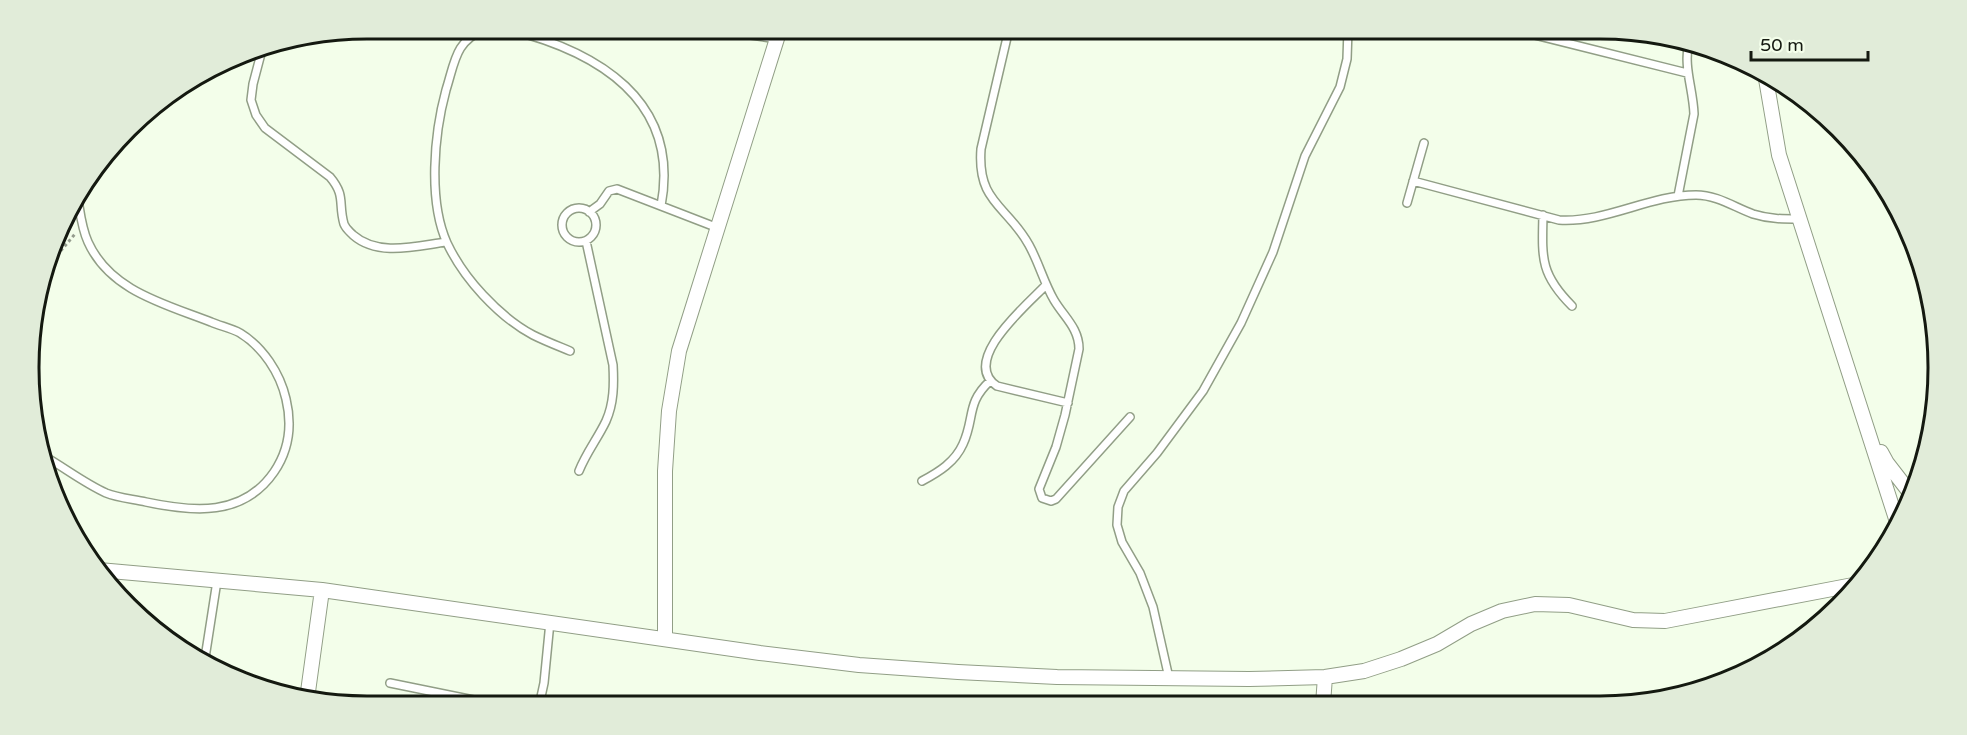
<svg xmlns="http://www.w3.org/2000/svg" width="1967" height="735" font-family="'Varela Round',sans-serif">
	<rect width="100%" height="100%" fill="#f3feea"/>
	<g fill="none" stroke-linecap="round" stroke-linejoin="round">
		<defs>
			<path id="lane" d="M485 29C455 41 455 62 446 90 434 134 428 201 447 243 456 262 469 280 483 295 497 310 514 325 533 335 545 341 558 346 570 351
				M507 29C597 51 681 100 661 206
				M711 29 777 39
				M1009 29 981 149C977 203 1007 205 1029 245 1039 263 1044 283 1054 300 1064 317 1079 328 1079 349L1065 415 1056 447 1039 489 1042 498 1051 501 1056 499 1130 417
				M1511 29 1687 73
				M263 46 253 84 251 100 256 115 265 128 330 177C346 196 338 203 344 224 346 229 349 231 353 235 378 257 416 246 446 242
				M1413 181 1559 220C1606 223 1649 195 1696 195 1717 195 1734 207 1753 214 1769 219 1783 219 1799 219
				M1678 196 1694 114C1693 88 1683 67 1689 41
				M1407 203 1424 143
				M562 225a17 17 0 1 1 34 0a17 17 0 1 1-34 0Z
				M589 212 600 204 609 191 617 189 718 228
				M1543 215C1542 258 1540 274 1572 306
				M1046 285C1028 304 959 361 997 386L1068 403
				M44 456C65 468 84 483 106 493 118 498 133 499 146 502 193 512 243 517 274 472 289 450 292 424 286 399 280 373 263 347 240 333 231 328 220 326 211 322 165 304 110 291 88 242 81 227 80 210 77 194
				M579 471C586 453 598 438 606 421 614 403 614 384 613 365L586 241
				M922 481C939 472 955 462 963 444 975 418 966 403 990 381
				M205 658 217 581
				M1169 678 1153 607 1140 573 1122 542 1117 525 1118 507 1124 491 1157 453 1203 391 1241 323 1273 252 1305 156 1340 87 1347 59 1348 29
				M390 683 503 706
				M262 686 270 688
				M539 706 544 683 550 622"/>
			<path id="street" d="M1766 79 1779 155 1898 525
				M1881 452 1887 463 1911 494
				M99 570 322 590 760 653 859 665 958 672 1057 677 1249 679 1325 677 1364 671 1401 659 1437 644 1471 624 1502 611 1535 604 1569 605 1633 620 1665 621 1853 585
				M665 639V471L669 411 679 351 780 29
				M307 699 322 590
				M1323 704 1325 677"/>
		</defs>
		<use href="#lane" stroke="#919e86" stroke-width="10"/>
		<use href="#street" stroke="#919e86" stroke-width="16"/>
		<path stroke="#949c8d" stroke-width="3" stroke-dasharray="3 3" stroke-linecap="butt" d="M53 260 75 234"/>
		<use href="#lane" stroke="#fff" stroke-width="7"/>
		<use href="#street" stroke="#fff" stroke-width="14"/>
	</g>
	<path d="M0 0H1967V735H0ZM367 39H1600A328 328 0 0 1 1928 367V368A328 328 0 0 1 1600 696H367A328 328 0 0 1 39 368V367A328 328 0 0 1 367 39Z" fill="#e1ecd9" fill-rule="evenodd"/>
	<path fill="none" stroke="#141910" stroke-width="3" d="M367 39H1600A328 328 0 0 1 1928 367V368A328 328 0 0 1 1600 696H367A328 328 0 0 1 39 368V367A328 328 0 0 1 367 39Z"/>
	<path d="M1751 51v9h117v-9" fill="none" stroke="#141910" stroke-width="3"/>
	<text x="1760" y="51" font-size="18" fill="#141910" stroke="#f3feea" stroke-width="4.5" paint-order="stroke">50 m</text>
</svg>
